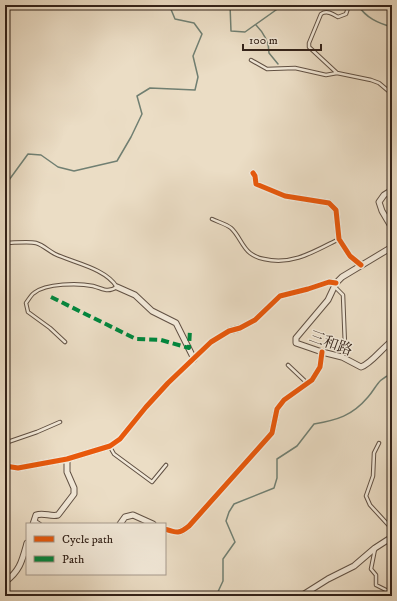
<svg xmlns="http://www.w3.org/2000/svg" width="397" height="601" font-family="'IM FELL DW Pica','Noto Serif TC',serif">
	<rect width="100%" height="100%" fill="#ebddc5"/>
	<filter id="stains"><feTurbulence type="fractalNoise" baseFrequency=".005" numOctaves="4"/><feColorMatrix values="0 0 0 0 .2 0 0 0 0 .09 0 0 0 0 .02 0 0 0 .5 -.17"/></filter>
	<radialGradient id="worn" r=".72"><stop offset=".6" stop-color="#630" stop-opacity="0"/><stop offset="1" stop-color="#630" stop-opacity=".3"/></radialGradient>
	<g fill="none" stroke-linecap="round" stroke-linejoin="round">
		<path stroke="#707f72" stroke-width="1.5" d="M230 5 231 31 245 32 283 5
			M358 5C366 18 378 23 392 27
			M256 25C264 33 269 41 269 53L278 64
			M5 180H9L28 154 41 155 58 167 74 171 117 161 131 137 142 114 137 96 150 88 195 90 198 77 193 56 202 34 194 23 175 19 170 7 172 5
			M216 596 223 581V559L235 542 226 521 229 512 234 504 274 488 277 478V459L297 446 314 424C337 420 352 416 368 397 377 387 377 379 392 374"/>
		<defs>
			<path id="service" d="M86 5C94 8 99 8 107 5
				M349 5 346 14 338 17C333 14 327 10 321 14L309 43V47L337 73 371 80 379 83 392 94
				M251 60 267 69 295 68 326 75 337 73
				M212 219C218 222 226 224 231 228 239 235 242 247 250 253 254 256 258 258 264 259 292 266 315 251 339 239
				M5 243C13 243 29 241 36 243 43 245 49 251 55 254 74 263 105 268 117 287 107 293 104 289 93 286 79 283 46 283 34 293 31 295 29 299 26 303L28 312 50 328 65 342
				M335 287 343 295 345 346
				M288 365 307 383
				M5 443 37 432 60 422
				M379 443 374 453 373 476 366 496 370 505 392 529
				M110 447 114 454 152 482 166 465
				M34 520 40 524
				M375 549 371 569 376 575V585L392 593
				M311 591 317 596"/>
			<path id="minor" d="M253 173 255 176 256 184 285 196 329 203 336 210 339 239 350 256 361 265
				M392 190 384 195 379 202 382 211 392 228
				M392 247 342 277 336 283 328 300 296 338V343L322 352 342 357 361 367C371 364 382 348 392 341
				M117 287 135 295 152 311 176 323 194 359
				M5 466 18 468 67 459 110 446 120 439 146 407 168 383 211 342 229 331 240 328 255 320 280 296 308 289 329 282 336 283
				M33 524 36 515C44 512 50 517 58 515L74 494V488L67 472V459
				M120 524 125 517 133 515 153 524
				M165 529C177 533 179 534 189 526L272 433 277 409 284 400 312 380 320 367 322 352
				M5 582C20 571 22 561 27 543
				M301 596 328 579 354 566 375 548 392 537"/>
		</defs>
		<use href="#service" stroke="#615144" stroke-width="4.5"/>
		<use href="#minor" stroke="#615144" stroke-width="7"/>
		<use href="#service" stroke="#f2e9d9" stroke-width="2.5"/>
		<use href="#minor" stroke="#f2e9d9" stroke-width="5"/>
		<path stroke="#00873e" stroke-width="4" stroke-dasharray="8 4" stroke-linecap="butt" d="M51 297 136 339 161 340 189 348 190 330"/>
		<defs>
			<path id="cycleway" d="M253 173 255 176 256 184 285 196 329 203 336 210 339 239 350 256 361 265
				M5 466 18 468 67 459 110 446 120 439 146 407 168 383 211 342 229 331 240 328 255 320 280 296 308 289 329 282 336 283
				M165 529C177 533 179 534 189 526L272 433 277 409 284 400 312 380 320 367 322 352"/>
		</defs>
		<use href="#cycleway" stroke="#f2e9d9" stroke-width="8"/>
		<use href="#cycleway" stroke="#e8590c" stroke-width="5"/>
	</g>
	<g text-anchor="middle" stroke-width="3" stroke-linejoin="round" paint-order="stroke">
		<g font-size="15" fill="#332219" stroke="#f2e9d9">
			<text transform="translate(331 343) rotate(20)" y="5">三和路</text>
		</g>
	</g>
	<rect width="397" height="601" fill="none" stroke="#ebddc5" stroke-width="20"/>
	<rect x="6" y="6" width="385" height="589" fill="none" stroke="#332219" stroke-width="2"/>
	<rect x="10" y="10" width="377" height="581" fill="none" stroke="#332219"/>
	<rect x="26" y="523" width="140" height="52" fill="#f2e9d9" stroke="#a6998c"/>
	<rect x="34" y="536" width="20" height="6" fill="#e8590c" stroke="#a6998c"/>
	<text x="62" y="543" font-size="12" fill="#332219">Cycle path</text>
	<rect x="34" y="556" width="20" height="6" fill="#00873e" stroke="#a6998c"/>
	<text x="62" y="563" font-size="12" fill="#332219">Path</text>
	<path d="M243 44v6h78v-6" fill="none" stroke="#332219" stroke-width="2"/>
	<text x="249" y="44" font-size="12" fill="#332219" stroke="#f2e9d9" stroke-width="3" paint-order="stroke">100 m</text>
	<rect width="100%" height="100%" filter="url(#stains)"/>
	<rect width="100%" height="100%" fill="url(#worn)"/>
</svg>
